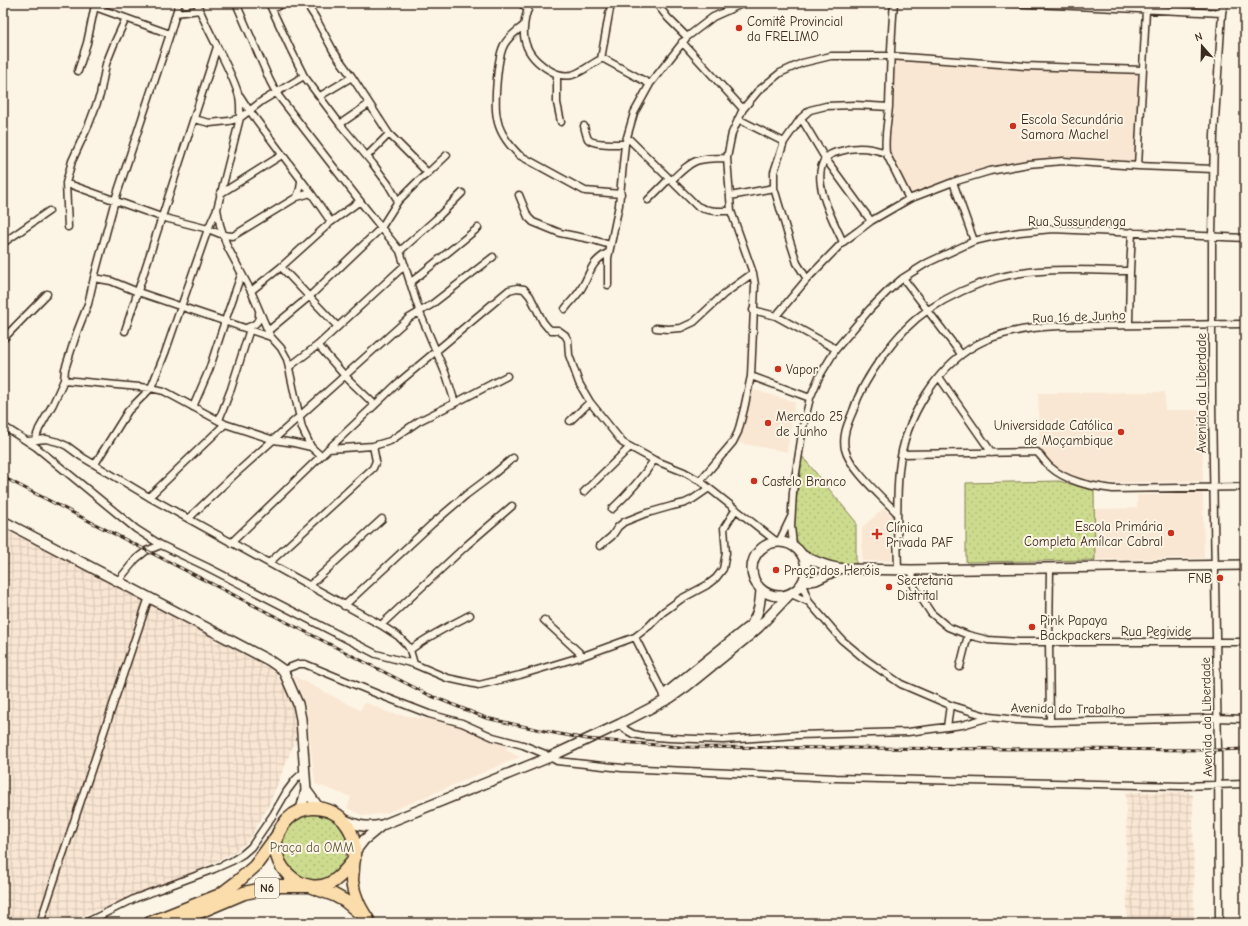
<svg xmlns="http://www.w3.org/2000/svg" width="1248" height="926" font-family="'Comic Neue',sans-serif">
	<defs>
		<pattern id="industrial-grid" width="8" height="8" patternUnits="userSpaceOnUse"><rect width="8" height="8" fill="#fae7d3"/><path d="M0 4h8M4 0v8" fill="none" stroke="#d7c6b5"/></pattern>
		<pattern id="grass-dots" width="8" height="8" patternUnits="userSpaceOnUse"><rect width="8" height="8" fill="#cddb8e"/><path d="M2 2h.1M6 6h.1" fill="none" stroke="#b1bc7a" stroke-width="1.8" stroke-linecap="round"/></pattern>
	</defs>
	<rect width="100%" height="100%" fill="#fcf5e5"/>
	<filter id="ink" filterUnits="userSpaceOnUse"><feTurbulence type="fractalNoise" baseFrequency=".025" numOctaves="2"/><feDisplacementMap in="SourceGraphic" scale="8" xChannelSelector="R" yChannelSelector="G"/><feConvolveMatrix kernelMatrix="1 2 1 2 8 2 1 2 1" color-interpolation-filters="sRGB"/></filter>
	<g filter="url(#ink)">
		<path fill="#fae7d3" d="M891 59 1142 73 1138 165 1026 163 911 198 887 152Z
			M751 389 795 402 787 452 739 443Z
			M1165 392V410H1203V481L1106 483 1088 480 1066 476 1054 467 1040 454 1038 393Z
			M1203 493 1204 558 1095 560 1094 509 1137 508V495Z
			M884 508 892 517V561H862V527Z
			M294 676 360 710 365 702 390 713 455 724 508 746 506 750 520 757 387 813 363 816 347 808 351 797 315 784 306 707Z"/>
		<path fill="url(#industrial-grid)" d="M3 529 67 560 273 670 292 698 297 722V736L269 805 249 840 234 853 189 874 66 923H3Z
			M1126 792H1188L1193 795 1194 923H1127Z"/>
		<path fill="url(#grass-dots)" stroke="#848256" d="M802 456 856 522V566L826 565 807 554 798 542 792 530V522L800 478Z
			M1059 481 1094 490 1095 560 966 562V483Z
			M316 813C323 815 330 816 336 821 354 837 349 869 327 879 324 880 318 880 315 880 311 881 306 882 302 881 296 878 290 872 284 868L280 835 294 818Z"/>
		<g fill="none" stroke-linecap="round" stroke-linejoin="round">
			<defs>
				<path id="street" d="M179 3 170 34 115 200 94 278 111 281 138 292 271 337
					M197 3C208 34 228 62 238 93 241 101 240 110 240 118L217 209 220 225 227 246 251 291 268 331 271 337 281 348 287 359 302 428 311 447 321 456
					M236 3 270 81 277 94 363 205 400 251 420 313 447 377 455 403 419 421 390 441 373 446 328 449
					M306 3 315 17 334 52 352 77 389 134 428 173
					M521 3 528 10
					M530 3C520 29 520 51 546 68 554 73 561 77 572 75 583 72 591 64 601 59H604L650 84
					M656 3 668 18 687 37
					M894 3C891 37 890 72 889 106 888 121 884 137 886 153L909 199
					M1010 3 1222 13
					M95 7 170 34
					M272 9 284 3
					M176 13 200 10
					M523 26C517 31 508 37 504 45 497 58 494 104 497 118 499 132 510 146 519 155L585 191 621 194
					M682 42 743 109
					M601 59 611 3
					M78 71 87 43 95 5
					M557 75V103L561 122
					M240 96 249 110 311 193
					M320 96 352 77
					M801 118 825 158 871 221
					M194 119 210 123 229 121 240 118 262 101 304 76
					M738 119 784 142
					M340 124 369 104
					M584 126C585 130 586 135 588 139 592 145 617 144 625 144
					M627 137 697 206C708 212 719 211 731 211
					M367 156 389 134
					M1138 166 1146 10
					M671 181C693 159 696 158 727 158
					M953 182 974 241
					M66 183 161 217 208 229 223 235 233 236 297 197 311 193 331 222 281 267 251 291
					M220 194 282 155
					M519 195 528 217 533 222 560 233 590 239 610 245
					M730 196 774 188
					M297 197 300 189 301 181
					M648 200 669 179
					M398 201 417 182 428 173 447 155
					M331 222 360 201
					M68 227 66 183 72 161 89 124 100 95 106 64 114 44 126 18
					M843 242C834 222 810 181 825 159 829 154 836 152 841 151 856 146 872 148 886 153
					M3 243 49 211
					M400 251 436 219 462 193
					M281 267 337 326
					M903 278 961 354
					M807 279 797 263 787 232 774 188V172L784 142 801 118 810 110 826 106 855 105 889 107
					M410 283 478 228
					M608 285V258L619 205 625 144 634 113 650 84 687 37 713 17 744 3
					M565 309C570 302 577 296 581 289 592 272 588 264 609 252
					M753 310 776 316 836 349
					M776 316 807 279 843 242 858 231 871 221 909 199 953 182 990 171 1028 164 1063 161 1138 166 1213 169
					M1129 325 1130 271 1132 232
					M246 328C254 325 260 323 259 313
					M656 328 668 329 681 328 694 322 724 294 753 273
					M125 331 217 47
					M268 331 310 296 381 228 398 201 388 184 373 164 340 124 304 76 291 50 269 3
					M3 339 47 294
					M318 345 345 376 375 405
					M289 367 318 345 405 265
					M939 377 992 453
					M64 380 117 385 151 388 164 391 225 424 274 440 294 443 311 447
					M810 398 751 376 755 285 753 273 731 211 727 158 732 133 743 109 758 91 780 73 802 63 831 56H890L1025 66 1143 70
					M455 403 507 376
					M193 407 209 370 225 321 241 275
					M219 420 231 389 250 329
					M570 421 590 402
					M3 426 36 447 136 529 161 545 207 567 376 654 414 664
					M35 440 39 429 53 404 64 380 65 369 77 332 88 304 94 278
					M28 441 46 439 58 442 67 446 82 457 149 497 381 625 398 636 407 645 410 650 414 664 447 678 479 685 520 675 583 656 635 637 649 626 663 612 681 599 707 585 716 578 723 569 726 553 724 528 736 509
					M902 454 1037 452C1041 456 1045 462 1049 466 1067 482 1090 486 1113 489L1245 487
					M95 464 128 411 151 388 165 353 208 229 217 209
					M700 481 733 442 738 432 744 409 751 376
					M584 492 630 447
					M149 497 225 424
					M612 509C629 493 641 480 654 460
					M896 512C882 497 849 468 845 449 842 435 848 423 853 411 864 377 898 330 928 310 949 296 973 285 997 278 1040 266 1086 271 1130 271
					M189 518 233 476 409 318 431 305 493 257
					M779 542 791 517
					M231 543 321 456 398 383 509 290 517 288 524 289 530 296 543 322 548 328 551 330H558L565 335 568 340 569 355 579 383 590 402 623 443 654 460 684 472 700 481 777 542
					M793 545 791 526 793 492 803 427 810 398 819 377 836 349 870 309 889 290 903 278 927 263 974 241 991 237 1020 232 1053 229 1245 238
					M600 546 612 536 618 527 624 522 644 514 672 506 685 503 693 499 709 488
					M269 563 373 468 376 461 373 446
					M898 570C897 537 896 504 899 470 904 419 938 361 986 340 1010 330 1034 327 1060 326L1245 324
					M912 570 914 587 931 613 948 627 968 635 988 640 1019 642H1245
					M118 581 136 559 146 551 161 545
					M802 584 809 602
					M309 586 382 519
					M791 594 809 602 842 640 866 660 901 684 950 705 990 717 1016 720 1050 722 1217 718 1245 719
					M344 606 432 524 466 495 490 477 513 458
					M544 620 583 656
					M381 625 467 545 512 506
					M635 637 664 695
					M410 650C428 636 449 626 470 615
					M960 667 968 635
					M283 670 299 664H305L380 695 429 714 462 723 493 737 523 745 545 754
					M1050 722 1049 642 1050 568
					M620 724 626 730 633 734 643 736 669 738 723 740 798 735 908 732 962 725 990 717
					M947 727 950 705
					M550 757 557 761 622 768 836 778 1182 786 1245 784
					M40 923 149 597
					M85 923 136 898 214 869 232 861 243 854 251 847 273 815 287 791 296 779 305 771
					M1219 923 1218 750 1212 405V236L1214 135 1222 13 1224 3"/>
				<path id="secondary" d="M3 521 270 661 283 670 298 704 301 719 306 790 301 810
					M752 569a27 27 0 1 1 54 0a27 27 0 1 1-54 0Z
					M804 556C818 563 833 569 849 569L912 570 1245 565
					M803 582 816 580 839 569
					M664 695 751 625C759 614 760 603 761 590
					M306 790 319 808
					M343 819C358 826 366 828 382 825L550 757 620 724 670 698 687 686 750 635 759 627 790 594
					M354 853 364 840 381 826"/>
				<path id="highway" d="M354 860C350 865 345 871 340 876 307 909 252 857 287 820 294 813 303 808 313 808 327 808 340 814 347 825 356 837 355 853 353 866 353 871 352 877 352 881 354 897 360 908 368 920
					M150 923 220 895 237 882 255 866 277 836
					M173 923 244 893 278 886H309L334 895 345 901 361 914"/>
			</defs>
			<use href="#street" stroke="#3b2a1e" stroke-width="9"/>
			<use href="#secondary" stroke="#3b2a1e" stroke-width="12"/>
			<use href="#highway" stroke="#3b2a1e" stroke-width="15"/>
			<use href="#street" stroke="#fcf5e5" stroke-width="6"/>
			<use href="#secondary" stroke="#fcf5e5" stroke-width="9"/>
			<use href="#highway" stroke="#fbddab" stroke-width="12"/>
			<defs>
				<path id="rail" d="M3 477 429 695 486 718 554 733 587 739 680 747 1218 750 1245 749"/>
			</defs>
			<use href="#rail" stroke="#3b2a1e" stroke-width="3"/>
			<use href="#rail" stroke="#fcf5e5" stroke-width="1.5" stroke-dasharray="4.5" stroke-linecap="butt"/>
		</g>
	</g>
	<g fill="#c8321e" stroke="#fcf5e5" stroke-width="1.5">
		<circle cx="739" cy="28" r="4"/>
		<circle cx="1013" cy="126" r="4"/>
		<circle cx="778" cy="369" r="4"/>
		<circle cx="768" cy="423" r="4"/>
		<circle cx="1121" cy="432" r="4"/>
		<circle cx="754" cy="481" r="4"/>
		<circle cx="1171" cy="533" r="4"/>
		<path d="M875 528h4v4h4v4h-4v4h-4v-4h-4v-4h4z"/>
		<circle cx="776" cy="570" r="4"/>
		<circle cx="1220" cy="578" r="4"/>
		<circle cx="889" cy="587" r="4"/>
		<circle cx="1032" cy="627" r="4"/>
	</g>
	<g text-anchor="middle" stroke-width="4" stroke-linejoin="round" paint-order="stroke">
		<rect fill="#fcf5e5" stroke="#75675a" stroke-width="1" x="255" y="878" width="24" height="20" rx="3"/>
		<g font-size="12" font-weight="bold" fill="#3b2a1e">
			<text x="267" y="892">N6</text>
		</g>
		<g font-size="13" fill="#3b2a1e" stroke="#fcf5e5" text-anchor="start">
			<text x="747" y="26">Comitê Provincial<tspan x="747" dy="15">da FRELIMO</tspan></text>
			<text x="1021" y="124">Escola Secundária<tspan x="1021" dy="15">Samora Machel</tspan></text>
			<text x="786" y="374">Vapor</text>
			<text x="776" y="421">Mercado 25<tspan x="776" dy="15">de Junho</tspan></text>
			<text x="1113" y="430" text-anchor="end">Universidade Católica<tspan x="1113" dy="15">de Moçambique</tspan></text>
			<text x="762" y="486">Castelo Branco</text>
			<text x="1163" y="531" text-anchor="end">Escola Primária<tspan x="1163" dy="15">Completa Amílcar Cabral</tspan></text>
			<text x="886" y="532">Clínica<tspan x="886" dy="15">Privada PAF</tspan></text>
			<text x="784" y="575">Praça dos Heróis</text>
			<text x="1212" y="583" text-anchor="end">FNB</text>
			<text x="897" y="585">Secretaria<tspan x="897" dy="15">Distrital</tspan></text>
			<text x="1040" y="625">Pink Papaya<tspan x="1040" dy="15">Backpackers</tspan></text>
		</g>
		<g font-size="13" fill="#3b2a1e" stroke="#fcf5e5">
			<text x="1077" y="226">Rua Sussundenga</text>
			<text transform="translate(1079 316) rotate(-2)" y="5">Rua 16 de Junho</text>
			<text transform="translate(1201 393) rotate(-90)" y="5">Avenida da Liberdade</text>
			<text x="1156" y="636">Rua Pegivide</text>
			<text transform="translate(1068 708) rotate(1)" y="5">Avenida do Trabalho</text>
			<text transform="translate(1206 717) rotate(-91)" y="5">Avenida da Liberdade</text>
		</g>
		<g font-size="13" fill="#60563a" stroke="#fcf5e5">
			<text x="312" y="852">Praça da OMM</text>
		</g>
	</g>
	<rect width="1248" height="926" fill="none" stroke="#fcf5e5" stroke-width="16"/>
	<rect x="8" y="8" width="1232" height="910" fill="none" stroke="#3b2a1e" stroke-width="1.5" filter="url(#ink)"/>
	<g transform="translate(1202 46) rotate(340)" stroke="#fcf5e5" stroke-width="3" paint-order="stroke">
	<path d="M0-3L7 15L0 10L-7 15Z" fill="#3b2a1e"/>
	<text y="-6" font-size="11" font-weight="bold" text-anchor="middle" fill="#3b2a1e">N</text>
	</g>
</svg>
